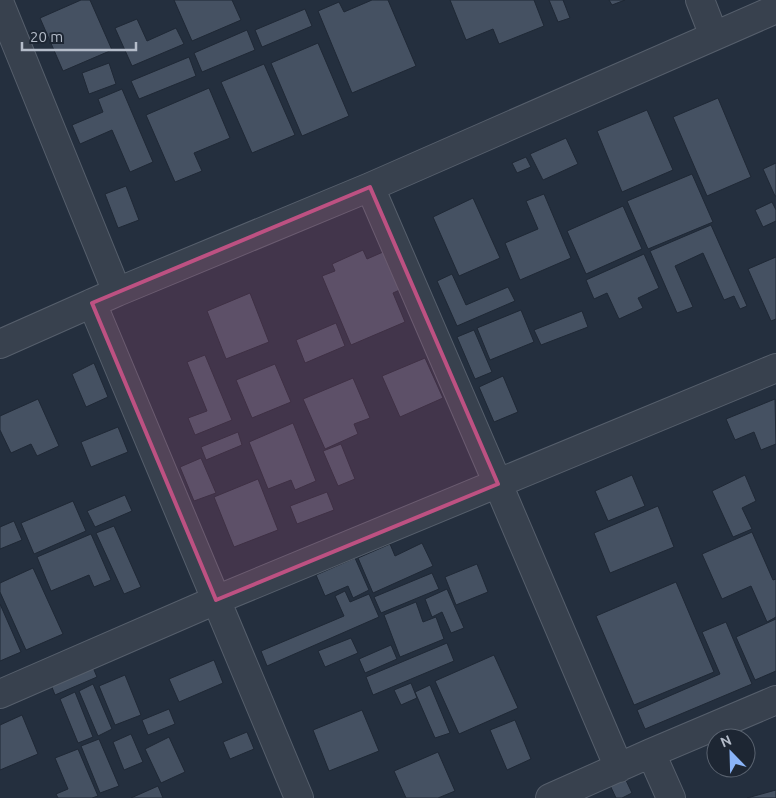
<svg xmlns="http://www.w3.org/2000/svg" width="776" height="798" font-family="Ubuntu,sans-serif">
	<rect width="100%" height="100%" fill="#242f3e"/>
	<path fill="#455162" stroke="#1f2835" d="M81 0H90L112 50 63 71 40 18Z
		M174 0H232L241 20 192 41Z
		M372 0H388L416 66 352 93 318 11 339 2 344 12Z
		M450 0H534L544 26 499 44 493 29 466 40Z
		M549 0H563L570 18 558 22Z
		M609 0H625L612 5Z
		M305 9 312 26 262 47 255 30Z
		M137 19 147 41 176 28 184 44 132 66 115 28Z
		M247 30 255 50 202 72 194 53Z
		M318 43 349 116 302 136 271 63Z
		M189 57 196 76 139 99 131 81Z
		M109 63 116 84 89 94 82 73Z
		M264 64 295 135 252 153 221 82Z
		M209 88 230 138 194 153 202 171 175 182 146 115Z
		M122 89 153 162 130 172 112 130 80 144 72 125 103 112 98 99Z
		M718 98 751 177 707 196 673 117Z
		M647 110 673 170 622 192 597 131Z
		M566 138 578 164 543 180 530 154Z
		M526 157 531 167 517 173 512 163Z
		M776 163V196H775L763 169Z
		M692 174 713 222 648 249 627 201Z
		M126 186 139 220 118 228 105 194Z
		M544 194 571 258 520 280 505 243 538 229 526 201Z
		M473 198 500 258 459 276 433 217Z
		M772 202 776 210V221L763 227 755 210Z
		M623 206 642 249 586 274 567 231Z
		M711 225 747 306 740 309 734 296 724 300 703 253 675 266 693 307 677 313 650 251Z
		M385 245 404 288 393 293 405 322 351 345 322 276 335 271 332 264 363 250 367 259 383 252 380 247Z
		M644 254 659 288 638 298 643 308 619 319 607 293 594 299 586 280Z
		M776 257V319L771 321 748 269Z
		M452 274 466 305 508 287 515 301 457 326 437 281Z
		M250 293 269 342 226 359 207 311Z
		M521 310 534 342 490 360 477 328Z
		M582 311 588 327 541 345 534 330Z
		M336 323 345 346 305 363 296 340Z
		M474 330 492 372 475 379 457 337Z
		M205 355 232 420 195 435 188 418 207 411 187 362Z
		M425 358 443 398 400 417 382 376Z
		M94 363 108 397 86 407 72 374Z
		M275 364 291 402 252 418 236 380Z
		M503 376 518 412 494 422 479 387Z
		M353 378 370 418 354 424 358 434 325 449 303 399Z
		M38 399 59 446 37 456 31 444 11 453 0 430V416Z
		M775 399 776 444 761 450 754 432 735 440 726 419Z
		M293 423 316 481 295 490 291 480 268 489 249 442Z
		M118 427 128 452 91 467 81 442Z
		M238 432 242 445 206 460 201 447Z
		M341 444 355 479 338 486 323 451Z
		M201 458 216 493 194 501 180 467Z
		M632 475 645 506 608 521 595 491Z
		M745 475 756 501 742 508 752 529 733 537 712 491Z
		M258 479 278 530 234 547 214 497Z
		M327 492 334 510 297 524 290 506Z
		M125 495 132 511 95 527 87 511Z
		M73 501 86 531 34 554 21 523Z
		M658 506 674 547 610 573 594 533Z
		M14 521 22 540 0 549V527Z
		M114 526 141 587 124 594 96 533Z
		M752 532 773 580 776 579V617L767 622 751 586 722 599 702 554Z
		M91 534 111 580 94 587 89 575 51 591 37 557Z
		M422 543 433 566 373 593 358 558 390 544 395 556Z
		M355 558 369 590 353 598 348 586 325 596 316 575Z
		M477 564 488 592 456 605 445 577Z
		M33 568 63 634 26 650 0 592V583Z
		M432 573 439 589 381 613 374 597Z
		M676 582 714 672 634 705 596 616Z
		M447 589 464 628 451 633 442 612 432 617 425 599Z
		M345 591 350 602 369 594 379 617 267 666 261 651 344 616 335 596Z
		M416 602 423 622 436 617 444 639 400 657 384 615Z
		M0 604 21 652 0 661Z
		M776 619V671L755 680 736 637Z
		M726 622 752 684 645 729 637 710 720 674 702 632Z
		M351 638 358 653 325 667 318 651Z
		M447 643 454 661 373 695 366 677Z
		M391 645 397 659 365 673 359 659Z
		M494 655 518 708 459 734 435 681Z
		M214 660 223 683 179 702 169 679Z
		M92 665 97 677 55 695 50 682Z
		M125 675 141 715 115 725 99 686Z
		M411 683 417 698 401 705 394 690Z
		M93 684 112 729 98 736 79 691Z
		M430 685 450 733 435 738 415 692Z
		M75 692 93 737 78 743 60 699Z
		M169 709 175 724 148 735 142 720Z
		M362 710 379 751 329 771 313 730Z
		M22 715 38 754 0 770V725Z
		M515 720 531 759 507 770 490 730Z
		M247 732 254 749 230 759 223 742Z
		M131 734 143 762 124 770 113 742Z
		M169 737 185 772 161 783 145 749Z
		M99 739 119 786 100 793 81 746Z
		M78 749 98 796 92 798H58L56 794 68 789 55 758Z
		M438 752 455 791 438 798H406L394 771Z
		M624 776 632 793 622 798H616L609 783Z
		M158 786 163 798H131Z
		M776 790V798H747Z"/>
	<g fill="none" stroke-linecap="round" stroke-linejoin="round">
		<defs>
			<path id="minor" d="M700 0 714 36
				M0 4 117 292
				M370 187 498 484 619 768
				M92 303 299 798
				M0 344 117 292 370 187 776 9
				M0 694 216 600 776 368
				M651 753 671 798
				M550 798 651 753 776 700"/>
		</defs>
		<use href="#minor" stroke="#565f6c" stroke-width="30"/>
		<use href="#minor" stroke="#38414e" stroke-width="28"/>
	</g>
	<path fill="#bd5182" fill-opacity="0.2" stroke="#bd5182" stroke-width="4" stroke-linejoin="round" d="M370 187 498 484 216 600 92 303Z"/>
	<g transform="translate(731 753) rotate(337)"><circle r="24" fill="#1d2633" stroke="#59626f"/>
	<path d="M0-4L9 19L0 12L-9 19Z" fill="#8ab4f8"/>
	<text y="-8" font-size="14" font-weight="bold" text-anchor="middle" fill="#b4bcc9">N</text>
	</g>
	<path d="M22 42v8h114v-8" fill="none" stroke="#b4bcc9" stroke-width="2.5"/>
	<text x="30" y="42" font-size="15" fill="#b4bcc9" stroke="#1d2633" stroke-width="4" paint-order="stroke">20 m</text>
</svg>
